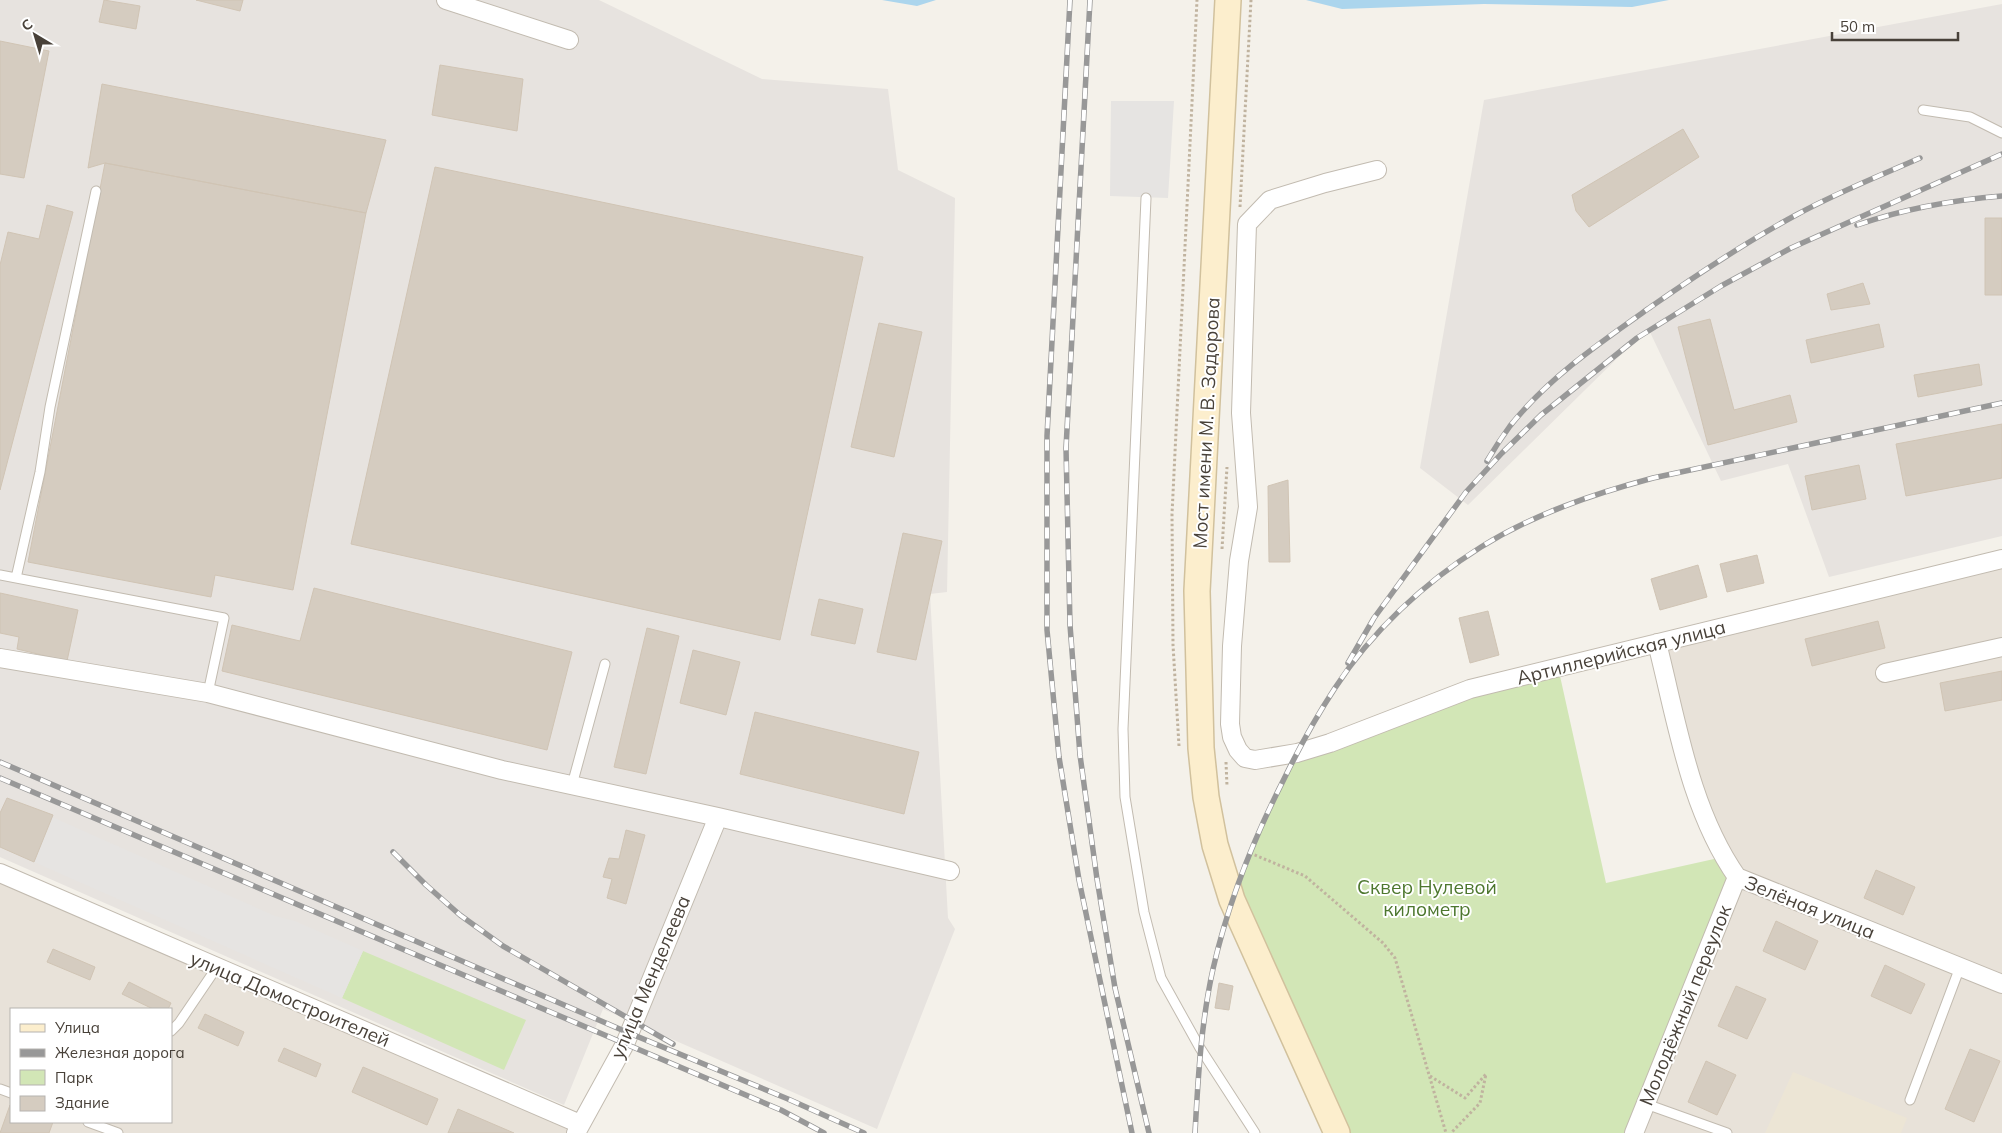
<svg xmlns="http://www.w3.org/2000/svg" width="2002" height="1133" font-family="Mulish,sans-serif">
	<rect width="100%" height="100%" fill="#f4f1ea"/>
	<path fill="#e8e2d9" fill-rule="evenodd" d="M2002 565V978L1746 875 1728 854 1695 771 1663 647Z
		M0 883 568 1129 567 1133H0ZM11 1009H171V1122H11Z
		M1741 886 2002 991V1133H1641Z"/>
	<path fill="#e7e3df" d="M0 0H599L762 79 888 89 898 170 955 198 947 592 930 594 948 918 955 929 877 1129 603 1009 564 1105 0 857Z
		M2002 4V536L1829 577 1788 464 1721 481 1648 328 1468 505 1420 468 1484 100Z"/>
	<path fill="#ece5d5" d="M1793 1072 1907 1118 1901 1133H1765Z"/>
	<path fill="#d2e6b6" d="M1558 667 1606 883 1723 857 1737 877 1634 1133H1337L1232 900 1262 821 1297 753Z
		M363 951 526 1020 504 1070 342 998Z"/>
	<path fill="#e6e4e2" d="M1111 101H1174L1168 198 1110 196Z
		M52 817 275 916 295 921 363 951 342 998 34 862Z"/>
	<path fill="#abd5ed" d="M882 0H936L917 6Z
		M1306 0H1669L1632 7 1484 4 1342 9Z"/>
	<path fill="#d5ccc0" stroke="#d0c4b4" d="M104 0 140 6 136 29 99 22Z
		M196 0H243L240 11Z
		M0 41 49 51 24 178 0 174Z
		M440 65 523 79 517 131 432 115Z
		M102 84 386 140 366 213 105 163 88 168Z
		M1683 129 1699 157 1589 227 1576 211 1572 195Z
		M105 163 366 213 293 590 215 575 211 597 28 562Z
		M435 167 863 257 780 640 351 544Z
		M47 205 73 212 0 490V265L8 232 39 239Z
		M1985 218H2002V295H1985Z
		M1863 283 1870 304 1831 310 1827 294Z
		M1710 319 1734 410 1790 395 1797 422 1708 445 1678 327Z
		M879 323 922 332 894 457 851 447Z
		M1879 324 1884 347 1811 363 1806 340Z
		M1979 364 1982 385 1918 397 1914 375Z
		M2002 424V478L1906 496 1896 444Z
		M1859 465 1866 499 1812 510 1805 476Z
		M1288 480 1290 562H1269L1268 486Z
		M903 533 942 541 916 660 877 652Z
		M1757 555 1764 583 1727 592 1720 564Z
		M1698 565 1707 597 1660 610 1651 579Z
		M314 588 572 652 547 750 222 671 232 625 300 641Z
		M0 593 78 610 67 661 17 649 19 637 0 633Z
		M819 599 863 609 855 644 811 635Z
		M1488 611 1499 655 1470 663 1459 618Z
		M1878 621 1885 648 1812 666 1805 639Z
		M647 628 679 636 646 774 614 767Z
		M693 650 740 662 726 715 680 703Z
		M2002 671V700L1945 711 1940 683Z
		M755 712 919 752 904 814 740 774Z
		M7 798 53 815 34 862 0 847V813Z
		M626 830 645 835 626 904 607 898 612 879 603 877 609 858 619 859Z
		M1876 870 1915 887 1903 915 1864 898Z
		M1776 921 1818 941 1805 970 1763 951Z
		M53 949 95 967 90 980 47 962Z
		M1885 965 1925 984 1911 1014 1871 996Z
		M129 982 171 1003 168 1009H153L122 994Z
		M1219 983 1233 986 1229 1010 1215 1008Z
		M1736 986 1766 999 1747 1039 1718 1026Z
		M205 1014 244 1032 238 1046 198 1028Z
		M284 1048 321 1064 316 1077 278 1061Z
		M1970 1049 2000 1061 1974 1122 1945 1109Z
		M1706 1061 1736 1075 1717 1115 1688 1102Z
		M363 1067 438 1099 427 1125 352 1092Z
		M10 1105 11 1122H53L49 1133H0Z
		M458 1109 514 1133H448Z"/>
	<g fill="none" stroke-linecap="round" stroke-linejoin="round">
		<defs>
			<path id="service" d="M1923 110 1970 117 2002 133
				M1146 198 1123 729 1125 797 1144 912 1161 978 1200 1048 1255 1133
				M0 575 224 618 208 693
				M16 578 40 472 50 407 96 191
				M572 785 605 664
				M171 1031 179 1023 217 967
				M0 1089 11 1093
				M1910 1100 1960 967
				M1646 1104 1727 1133
				M88 1122 118 1133"/>
			<path id="minor" d="M446 0 569 40
				M1377 170 1325 183 1270 200 1247 224 1241 413 1248 507 1239 561 1232 646 1230 724 1232 737 1238 750 1245 758 1255 760 1297 753 1330 743 1470 689 2002 559
				M1657 643C1677 722 1690 810 1737 877L2002 984
				M0 658 208 693 502 770 718 817 950 871
				M1885 673 2002 647
				M0 873 580 1124
				M576 1133 625 1044 718 817
				M1634 1133 1737 877"/>
			<path id="secondary" d="M1228 0 1197 591 1201 748 1206 797 1215 845 1232 900 1337 1133"/>
		</defs>
		<use href="#service" stroke="#c2bbb0" stroke-width="11"/>
		<use href="#minor" stroke="#c2bbb0" stroke-width="20"/>
		<use href="#secondary" stroke="#d1c19d" stroke-width="28"/>
		<path stroke="#c0b39f" stroke-width="3" stroke-dasharray="2.5 2.5" stroke-linecap="butt" d="M1240 207 1251 0
			M1222 549 1227 467
			M1179 746 1173 645 1172 514 1197 0
			M1226 762 1227 786
			M1250 853 1305 876 1383 943 1395 958 1446 1133
			M1430 1076 1465 1098 1486 1074 1480 1103 1451 1133"/>
		<use href="#service" stroke="#fff" stroke-width="9"/>
		<use href="#minor" stroke="#fff" stroke-width="18"/>
		<use href="#secondary" stroke="#fceecd" stroke-width="25"/>
		<defs>
			<path id="rail" d="M1070 0 1047 436V630L1059 757 1079 880 1132 1133
				M1090 0 1066 448 1070 625 1080 755 1097 879 1115 988 1149 1133
				M1857 225C1904 209 1952 200 2002 196
				M1487 461C1494 449 1502 437 1510 426 1549 377 1601 342 1652 306 1698 274 1746 242 1796 215 1836 193 1879 176 1920 158
				M1348 663 1374 618 1466 492 1502 453 1541 415 1637 338 1721 286 1791 248 2002 154
				M0 762 629 1033 788 1099 864 1133
				M0 778 781 1110 824 1133
				M393 852 426 885 460 915 503 946 673 1044
				M1195 1133C1198 1078 1201 1023 1213 969 1228 903 1253 840 1284 779 1299 748 1316 717 1335 688 1371 632 1425 582 1481 547 1534 514 1593 494 1653 478L2002 403"/>
		</defs>
		<use href="#rail" stroke="#989898" stroke-width="5.5"/>
		<use href="#rail" stroke="#fff" stroke-width="4" stroke-dasharray="11" stroke-linecap="butt"/>
	</g>
	<g text-anchor="middle" stroke-width="4" stroke-linejoin="round" paint-order="stroke">
		<g font-size="19" fill="#484139" stroke="#fff">
			<text transform="translate(1206 423) rotate(-87)" y="7">Мост имени М. В. Задорова</text>
			<text transform="translate(1621 652) rotate(-14)" y="7">Артиллерийская улица</text>
			<text transform="translate(1810 907) rotate(22)" y="7">Зелёная улица</text>
			<text transform="translate(650 977) rotate(-67)" y="7">улица Менделеева</text>
			<text transform="translate(290 999) rotate(23)" y="7">улица Домостроителей</text>
			<text transform="translate(1685 1005) rotate(-68)" y="7">Молодёжный переулок</text>
		</g>
		<g font-size="19" fill="#4d772e" stroke="#fff">
			<text x="1427" y="894">Сквер Нулевой<tspan x="1427" dy="22">километр</tspan></text>
		</g>
	</g>
	<rect x="10" y="1008" width="162" height="115" fill="#ffffff" stroke="#b6b3b0"/>
	<rect x="20" y="1024" width="25" height="8" fill="#fceecd" stroke="#b6b3b0"/>
	<text x="55" y="1033" font-size="15" fill="#484139">Улица</text>
	<rect x="20" y="1049" width="25" height="8" fill="#989898" stroke="#b6b3b0"/>
	<text x="55" y="1058" font-size="15" fill="#484139">Железная дорога</text>
	<rect x="20" y="1070" width="25" height="15" fill="#d2e6b6" stroke="#b6b3b0"/>
	<text x="55" y="1083" font-size="15" fill="#484139">Парк</text>
	<rect x="20" y="1096" width="25" height="15" fill="#d5ccc0" stroke="#b6b3b0"/>
	<text x="55" y="1108" font-size="15" fill="#484139">Здание</text>
	<g transform="translate(35 35) rotate(322)" stroke="#ffffff" stroke-width="4" paint-order="stroke">
	<path d="M0-4L9 19L0 12L-9 19Z" fill="#484139"/>
	<text y="-8" font-size="14" font-weight="bold" text-anchor="middle" fill="#484139">С</text>
	</g>
	<path d="M1832 32v8h126v-8" fill="none" stroke="#484139" stroke-width="2.5"/>
	<text x="1840" y="32" font-size="15" fill="#484139" stroke="#ffffff" stroke-width="4" paint-order="stroke">50 m</text>
</svg>
